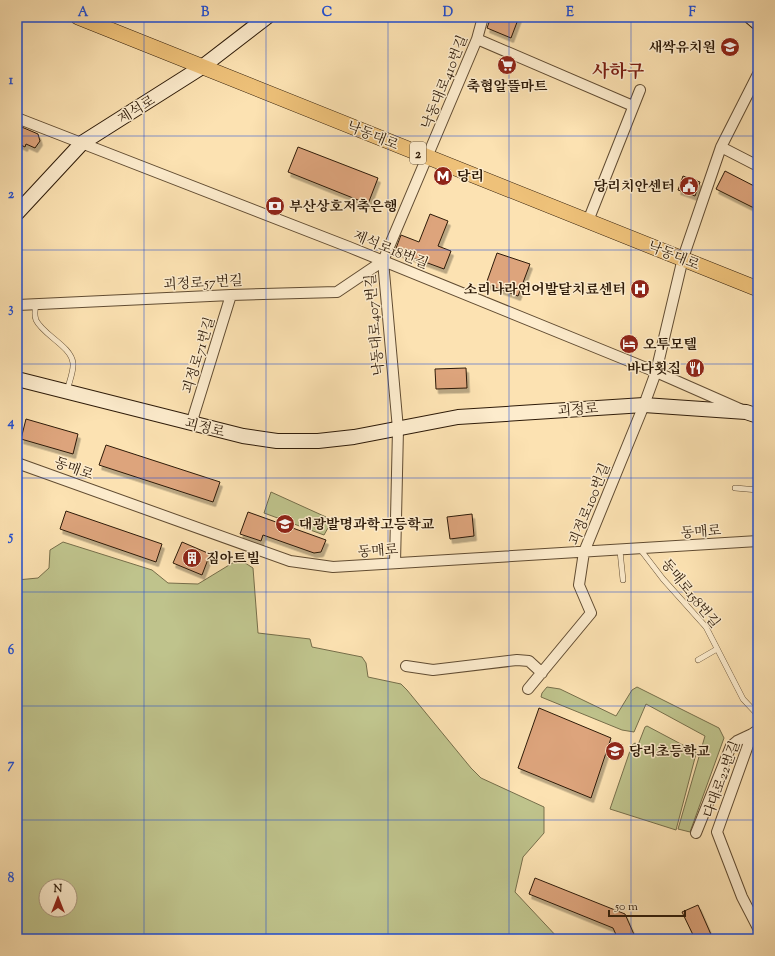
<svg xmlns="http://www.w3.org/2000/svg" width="775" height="956" font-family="'Sorts Mill Goudy','Noto Serif KR',serif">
	<defs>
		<filter id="shadow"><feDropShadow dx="2.5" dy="4.5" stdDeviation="0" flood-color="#0004"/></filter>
	</defs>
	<rect width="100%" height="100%" fill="#fce2b2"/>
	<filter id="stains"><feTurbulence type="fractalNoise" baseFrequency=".005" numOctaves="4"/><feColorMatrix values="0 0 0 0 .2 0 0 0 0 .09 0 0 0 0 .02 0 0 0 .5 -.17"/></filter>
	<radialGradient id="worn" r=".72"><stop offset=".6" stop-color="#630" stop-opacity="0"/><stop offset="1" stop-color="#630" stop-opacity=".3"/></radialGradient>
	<path fill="#bfc38c" stroke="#766e4a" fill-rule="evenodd" d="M271 492 326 517 329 526 324 535 264 513Z
		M63 542 152 570 168 583 198 584 239 559 253 568 258 633 310 639 312 647 362 657 366 663 368 677 401 684 407 690 471 768 481 778 544 807V833L523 857 515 892 559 939H17V580L38 578 49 568 50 550ZM46 886H70V910H46Z
		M547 687 560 689 616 716 632 690 637 687 719 728 724 738 690 832 678 829 705 736 646 704 634 732 622 730 541 697 542 693Z
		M647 726 696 752V754L676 830 610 809 632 745 635 743 638 745 645 727Z"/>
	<path fill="#dda47b" stroke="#2d1a08" filter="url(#shadow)" d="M491 17H519L511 38 487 28Z
		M17 125 38 134 40 141 35 148 26 144 25 147 17 143Z
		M298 147 378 178 368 204 288 172Z
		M725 171 758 188V210L716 189Z
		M683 176 700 182 695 196 678 190Z
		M430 214 448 221 438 246 451 251 444 269 395 251 401 235 419 242Z
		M497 253 530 264 518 296 486 284Z
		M466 368 467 388 436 389 435 369Z
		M26 419 78 434 73 454 21 439Z
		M106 445 220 482 213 502 99 465Z
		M66 511 162 544 156 562 60 529Z
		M248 512 326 540 321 552 314 553 263 535 261 541 240 534Z
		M472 514 474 536 450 539 447 517Z
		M182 542 210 554 202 575 173 563Z
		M539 708 611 738 591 798 518 768Z
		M535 878 625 914 636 939H618L613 928 529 894Z
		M698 905 713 939H695L682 912Z"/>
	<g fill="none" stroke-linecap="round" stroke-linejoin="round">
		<defs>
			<path id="lane" d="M36 304C35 309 34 315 36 320 43 335 71 346 73 363 74 371 69 382 67 391
				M735 488 758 490
				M640 549 663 579 706 627 743 699 758 715
				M620 551 623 580
				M698 660 717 649"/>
			<path id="street" d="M477 39 633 106
				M17 118 349 247 656 372 644 405 584 552 579 585 591 613 528 689
				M721 147 758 166
				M588 221 640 90
				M17 306 18 305 231 295 337 292 383 261
				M740 409 656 372 683 258 721 147 758 74
				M191 424 231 295
				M17 463 290 561 333 567 758 541
				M395 563 398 429 383 261 477 39 483 17
				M406 666 433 670 517 660 529 661 542 673
				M758 730 752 734 717 832 742 897 758 928
				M696 833 731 746 737 741 752 734"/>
			<path id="secondary" d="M751 17 758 23
				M17 213 82 143 202 67 267 17
				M17 379 243 436 277 441H318L354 437 458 417 644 405 746 412 758 416"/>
			<path id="primary" d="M78 17 758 289"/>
		</defs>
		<use href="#lane" stroke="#614c32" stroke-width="6"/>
		<use href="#street" stroke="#614c32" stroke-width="12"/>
		<use href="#secondary" stroke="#2d1a08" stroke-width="16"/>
		<use href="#primary" stroke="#2d1a08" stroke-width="16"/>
		<use href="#lane" stroke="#fdeccd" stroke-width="5"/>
		<use href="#street" stroke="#fdeccd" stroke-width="10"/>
		<use href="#secondary" stroke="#fdeccd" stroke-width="14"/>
		<use href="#primary" stroke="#eec179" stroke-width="15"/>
	</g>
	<path fill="none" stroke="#1d4ed8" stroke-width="1" stroke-opacity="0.55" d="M144 17V939M266 17V939M388 17V939M509 17V939M631 17V939M17 136H758M17 250H758M17 364H758M17 478H758M17 592H758M17 706H758M17 820H758"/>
	<defs>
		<symbol id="school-disc" viewBox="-11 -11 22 22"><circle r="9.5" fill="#8f2418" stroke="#fdeccd"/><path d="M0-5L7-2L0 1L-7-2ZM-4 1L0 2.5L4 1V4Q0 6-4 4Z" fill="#fff"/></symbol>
		<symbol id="supermarket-disc" viewBox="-11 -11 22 22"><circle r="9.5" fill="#8f2418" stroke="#fdeccd"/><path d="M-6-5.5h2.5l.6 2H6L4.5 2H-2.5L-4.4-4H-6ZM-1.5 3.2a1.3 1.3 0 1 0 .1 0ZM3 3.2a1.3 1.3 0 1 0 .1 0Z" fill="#fff"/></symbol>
		<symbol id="metro-disc" viewBox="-11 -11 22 22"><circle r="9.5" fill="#8f2418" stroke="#fdeccd"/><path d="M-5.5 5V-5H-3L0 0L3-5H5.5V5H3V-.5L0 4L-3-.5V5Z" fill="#fff"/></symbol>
		<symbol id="civic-disc" viewBox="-11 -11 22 22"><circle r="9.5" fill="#8f2418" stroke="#fdeccd"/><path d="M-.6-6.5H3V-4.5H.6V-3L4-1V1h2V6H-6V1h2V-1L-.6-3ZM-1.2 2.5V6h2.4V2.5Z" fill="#fff"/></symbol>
		<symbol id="bank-disc" viewBox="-11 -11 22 22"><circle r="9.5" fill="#8f2418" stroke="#fdeccd"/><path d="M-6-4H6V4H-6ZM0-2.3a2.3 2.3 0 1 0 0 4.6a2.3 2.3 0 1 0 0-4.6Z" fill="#fff"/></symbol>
		<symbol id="hospital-disc" viewBox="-11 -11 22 22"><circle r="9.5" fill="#8f2418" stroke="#fdeccd"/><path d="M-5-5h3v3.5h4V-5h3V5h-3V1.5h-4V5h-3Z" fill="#fff"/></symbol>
		<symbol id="hotel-disc" viewBox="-11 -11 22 22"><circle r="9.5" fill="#8f2418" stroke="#fdeccd"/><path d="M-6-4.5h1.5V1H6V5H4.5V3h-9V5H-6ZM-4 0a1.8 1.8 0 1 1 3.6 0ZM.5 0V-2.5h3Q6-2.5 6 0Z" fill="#fff"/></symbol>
		<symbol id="restaurant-disc" viewBox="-11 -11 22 22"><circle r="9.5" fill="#8f2418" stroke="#fdeccd"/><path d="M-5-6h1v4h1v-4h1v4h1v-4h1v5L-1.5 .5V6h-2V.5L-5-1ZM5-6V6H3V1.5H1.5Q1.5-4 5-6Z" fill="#fff"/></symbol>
		<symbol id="building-disc" viewBox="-11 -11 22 22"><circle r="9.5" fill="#8f2418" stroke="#fdeccd"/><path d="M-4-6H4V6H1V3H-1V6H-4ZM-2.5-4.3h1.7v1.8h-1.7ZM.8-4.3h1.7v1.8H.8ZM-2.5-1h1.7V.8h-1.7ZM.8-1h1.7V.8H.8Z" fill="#fff"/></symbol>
	</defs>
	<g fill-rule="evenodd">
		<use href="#school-disc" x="719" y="36" width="22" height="22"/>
		<use href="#supermarket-disc" x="496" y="54" width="22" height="22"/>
		<use href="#metro-disc" x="432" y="165" width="22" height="22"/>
		<use href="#civic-disc" x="678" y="175" width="22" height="22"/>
		<use href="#bank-disc" x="264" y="195" width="22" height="22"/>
		<use href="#hospital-disc" x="629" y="278" width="22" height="22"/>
		<use href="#hotel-disc" x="618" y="333" width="22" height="22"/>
		<use href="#restaurant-disc" x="684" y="357" width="22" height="22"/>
		<use href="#school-disc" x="274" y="513" width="22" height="22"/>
		<use href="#building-disc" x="181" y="547" width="22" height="22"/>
		<use href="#school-disc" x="604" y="740" width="22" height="22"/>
	</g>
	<g text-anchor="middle" stroke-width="3" stroke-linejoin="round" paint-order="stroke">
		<rect fill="#fdeccd" stroke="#6b5943" stroke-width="1" x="410" y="142" width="16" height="22" rx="3"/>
		<g font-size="13" font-weight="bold" fill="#2d1a08">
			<text x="418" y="158">2</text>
		</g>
		<g font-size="14" font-weight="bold" fill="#2d1a08" stroke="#fdeccd" text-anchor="start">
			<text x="716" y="52" text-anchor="end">새싹유치원</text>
			<text x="507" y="91" text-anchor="middle">축협알뜰마트</text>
			<text x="457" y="181">당리</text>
			<text x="675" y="191" text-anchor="end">당리치안센터</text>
			<text x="289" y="211">부산상호저축은행</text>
			<text x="626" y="294" text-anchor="end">소리나라언어발달치료센터</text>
			<text x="643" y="349">오투모텔</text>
			<text x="681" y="373" text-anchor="end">바다횟집</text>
			<text x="299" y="529">대광발명과학고등학교</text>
			<text x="206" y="563">짐아트빌</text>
			<text x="629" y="756">당리초등학교</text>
		</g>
		<g font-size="14" fill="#2d1a08" stroke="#fdeccd">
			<text transform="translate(444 82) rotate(-68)" y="5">낙동대로410번길</text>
			<text transform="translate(136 109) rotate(-32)" y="5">제석로</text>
			<text transform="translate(373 135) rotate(22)" y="5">낙동대로</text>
			<text transform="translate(391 249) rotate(22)" y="5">제석로18번길</text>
			<text transform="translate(674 255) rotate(22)" y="5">낙동대로</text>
			<text transform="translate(203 282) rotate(-3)" y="5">괴정로57번길</text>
			<text transform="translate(374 325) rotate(-95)" y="5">낙동대로407번길</text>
			<text transform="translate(198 355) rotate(-73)" y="5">괴정로71번길</text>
			<text transform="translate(578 409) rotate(-4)" y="5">괴정로</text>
			<text transform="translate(205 427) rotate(14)" y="5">괴정로</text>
			<text transform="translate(74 468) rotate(20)" y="5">동매로</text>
			<text transform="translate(589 504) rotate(-68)" y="5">괴정로100번길</text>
			<text transform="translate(701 531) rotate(-4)" y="5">동매로</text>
			<text transform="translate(378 550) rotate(-4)" y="5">동매로</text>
			<text transform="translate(691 593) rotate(51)" y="5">동매로158번길</text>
			<text transform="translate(721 779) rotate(-70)" y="5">다대로22번길</text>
		</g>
		<g font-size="18" font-weight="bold" fill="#7a1f14" stroke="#fdeccd">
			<text x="618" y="77">사하구</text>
		</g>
	</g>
	<rect width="775" height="956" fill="none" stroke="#fce2b2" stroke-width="44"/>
	<g transform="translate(58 898)"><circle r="19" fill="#fdeccd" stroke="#aa987e"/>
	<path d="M0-3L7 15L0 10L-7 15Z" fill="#8f2418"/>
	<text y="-6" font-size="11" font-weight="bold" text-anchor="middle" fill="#2d1a08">N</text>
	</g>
	<path d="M609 910v6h76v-6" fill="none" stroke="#2d1a08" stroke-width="2"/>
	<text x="615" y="910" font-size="12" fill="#2d1a08" stroke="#fdeccd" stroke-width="3" paint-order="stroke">50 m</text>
	<rect x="22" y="22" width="731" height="912" fill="none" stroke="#1d4ed8" stroke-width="1.5"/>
	<g font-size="13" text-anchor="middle" font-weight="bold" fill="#1d4ed8">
		<text x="83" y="16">A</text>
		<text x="205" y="16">B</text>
		<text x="327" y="16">C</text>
		<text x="448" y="16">D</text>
		<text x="570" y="16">E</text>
		<text x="692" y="16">F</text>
		<text x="11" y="84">1</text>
		<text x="11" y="198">2</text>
		<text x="11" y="312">3</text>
		<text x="11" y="426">4</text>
		<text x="11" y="540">5</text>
		<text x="11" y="654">6</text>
		<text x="11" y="768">7</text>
		<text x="11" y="882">8</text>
	</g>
	<rect width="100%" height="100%" filter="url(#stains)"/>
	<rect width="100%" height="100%" fill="url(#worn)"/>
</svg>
